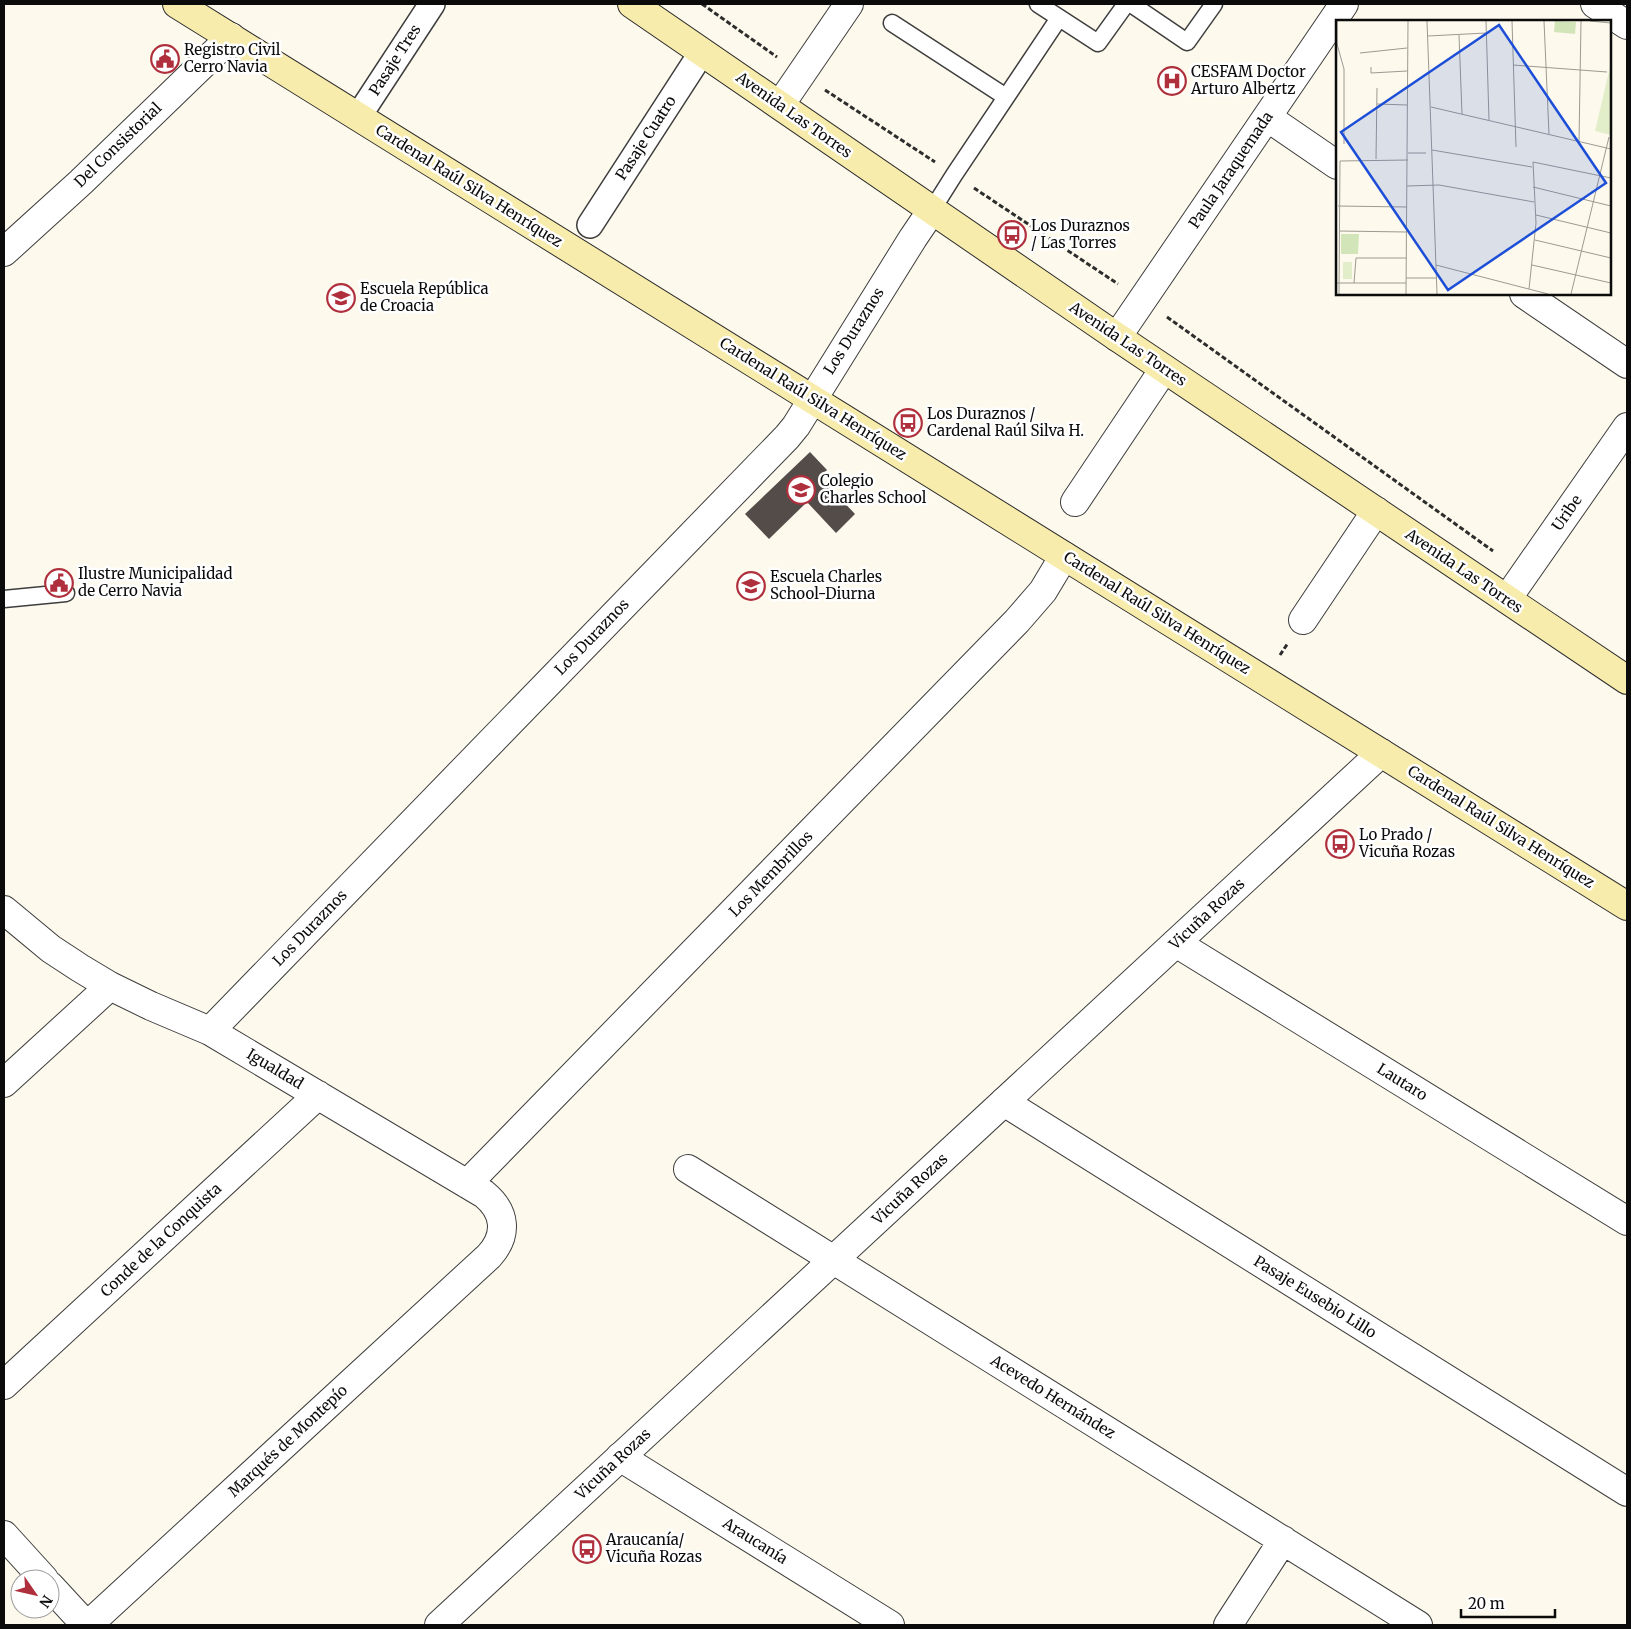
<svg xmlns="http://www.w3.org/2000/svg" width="1631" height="1629" font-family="Merriweather,serif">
	<rect width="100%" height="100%" fill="#fdf9ec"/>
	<path fill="#534c49" d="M810 452 827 470 820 477 855 514 836 533 807 502 769 539 745 514Z"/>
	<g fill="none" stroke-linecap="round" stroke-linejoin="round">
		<defs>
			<path id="service" d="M1038 4 1098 43 1126 4
				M1131 4 1187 42 1214 4
				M892 23 1006 97
				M932 210 954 175 1059 18
				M4 599 66 593"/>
			<path id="pedestrian" d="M358 117 432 4
				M590 225 702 52"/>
			<path id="minor" d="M1595 4 1627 25
				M780 105 849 4
				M1267 117 1337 165
				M4 252 81 182 231 37
				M1524 294 1627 364
				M1117 337 1344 4
				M1075 502 1164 369
				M1507 599 1627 427
				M1303 620 1376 511
				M4 910 51 949 80 968 110 986 151 1006 210 1031 484 1194C506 1212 508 1235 489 1256L88 1625
				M1176 943 1627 1221
				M210 1031 787 437 796 426 913 238 932 210
				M4 1083 110 986
				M1004 1102 1627 1492
				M688 1169 1418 1625
				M467 1184 1017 621 1043 591 1064 556
				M4 1385 318 1095
				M620 1457 890 1625
				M4 1535 44 1579
				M50 1586 86 1625
				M1228 1625 1283 1540"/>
			<path id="tertiary" d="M439 1625 1381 753"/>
			<path id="secondary" d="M177 4 1627 906
				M632 4 1117 337 1627 680"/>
		</defs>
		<use href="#service" stroke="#3e3e3e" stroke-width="19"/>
		<use href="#pedestrian" stroke="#3e3e3e" stroke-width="28"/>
		<use href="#minor" stroke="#3e3e3e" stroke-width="30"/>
		<use href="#tertiary" stroke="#3e3e3e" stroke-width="30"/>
		<use href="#secondary" stroke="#2d2d2d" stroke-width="30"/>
		<path stroke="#2d2d2d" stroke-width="3" stroke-dasharray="5 2.5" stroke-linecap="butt" d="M702 4 777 57
			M825 90 935 162
			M974 188 1118 284
			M1167 317 1493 551
			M1280 655 1288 643"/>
		<use href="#service" stroke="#fff" stroke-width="16"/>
		<use href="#pedestrian" stroke="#fff" stroke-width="25"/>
		<use href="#minor" stroke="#fff" stroke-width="28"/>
		<use href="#tertiary" stroke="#fff" stroke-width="28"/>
		<use href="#secondary" stroke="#f8ecac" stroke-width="28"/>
	</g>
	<defs>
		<symbol id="civic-ring" viewBox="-11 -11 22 22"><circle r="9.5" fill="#fff" stroke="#b02f3c" stroke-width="1.5"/><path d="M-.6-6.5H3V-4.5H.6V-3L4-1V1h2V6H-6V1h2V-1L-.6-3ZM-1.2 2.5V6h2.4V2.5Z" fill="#b02f3c"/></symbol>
		<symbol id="hospital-ring" viewBox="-11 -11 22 22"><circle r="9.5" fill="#fff" stroke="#b02f3c" stroke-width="1.5"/><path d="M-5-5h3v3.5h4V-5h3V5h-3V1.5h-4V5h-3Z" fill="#b02f3c"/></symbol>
		<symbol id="bus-ring" viewBox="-11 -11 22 22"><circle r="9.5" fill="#fff" stroke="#b02f3c" stroke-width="1.5"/><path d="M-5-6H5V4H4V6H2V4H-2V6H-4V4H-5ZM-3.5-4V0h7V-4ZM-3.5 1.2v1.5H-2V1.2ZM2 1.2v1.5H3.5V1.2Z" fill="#b02f3c"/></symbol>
		<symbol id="school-ring" viewBox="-11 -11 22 22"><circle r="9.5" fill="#fff" stroke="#b02f3c" stroke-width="1.5"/><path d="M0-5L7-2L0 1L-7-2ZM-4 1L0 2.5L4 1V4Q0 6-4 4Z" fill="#b02f3c"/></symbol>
	</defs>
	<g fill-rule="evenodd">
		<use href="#civic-ring" x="149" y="43" width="32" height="32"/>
		<use href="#hospital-ring" x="1156" y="65" width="32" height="32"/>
		<use href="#bus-ring" x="996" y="219" width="32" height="32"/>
		<use href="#school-ring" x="325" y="282" width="32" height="32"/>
		<use href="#bus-ring" x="892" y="407" width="32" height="32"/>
		<use href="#school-ring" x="785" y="474" width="32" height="32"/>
		<use href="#civic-ring" x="43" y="567" width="32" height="32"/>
		<use href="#school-ring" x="735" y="570" width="32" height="32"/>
		<use href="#bus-ring" x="1324" y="828" width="32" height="32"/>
		<use href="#bus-ring" x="571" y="1533" width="32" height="32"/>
	</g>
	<g text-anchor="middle" stroke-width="5" stroke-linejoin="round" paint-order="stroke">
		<g font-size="15" fill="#0b0b0b" stroke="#fff" text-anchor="start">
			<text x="184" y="55">Registro Civil<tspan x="184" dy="17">Cerro Navia</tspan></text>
			<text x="1191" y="77">CESFAM Doctor<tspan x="1191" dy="17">Arturo Albertz</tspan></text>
			<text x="1031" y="231">Los Duraznos<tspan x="1031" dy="17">/ Las Torres</tspan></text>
			<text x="360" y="294">Escuela República<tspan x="360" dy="17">de Croacia</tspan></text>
			<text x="927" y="419">Los Duraznos /<tspan x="927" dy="17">Cardenal Raúl Silva H.</tspan></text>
			<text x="820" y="486">Colegio<tspan x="820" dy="17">Charles School</tspan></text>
			<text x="78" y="579">Ilustre Municipalidad<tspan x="78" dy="17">de Cerro Navia</tspan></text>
			<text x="770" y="582">Escuela Charles<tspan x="770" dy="17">School-Diurna</tspan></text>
			<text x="1359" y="840">Lo Prado /<tspan x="1359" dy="17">Vicuña Rozas</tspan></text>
			<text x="606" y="1545">Araucanía/<tspan x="606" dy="17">Vicuña Rozas</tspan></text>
		</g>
		<g font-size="15" fill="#0b0b0b" stroke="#fff">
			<text transform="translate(395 60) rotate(-57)" y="5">Pasaje Tres</text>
			<text transform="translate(794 115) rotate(35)" y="5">Avenida Las Torres</text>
			<text transform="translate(646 138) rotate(-57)" y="5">Pasaje Cuatro</text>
			<text transform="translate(118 145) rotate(-44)" y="5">Del Consistorial</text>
			<text transform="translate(1231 170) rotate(-56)" y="5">Paula Jaraquemada</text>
			<text transform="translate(469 186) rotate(32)" y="5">Cardenal Raúl Silva Henríquez</text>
			<text transform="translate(854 331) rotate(-58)" y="5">Los Duraznos</text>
			<text transform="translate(1128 344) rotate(34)" y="5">Avenida Las Torres</text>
			<text transform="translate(813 399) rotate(32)" y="5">Cardenal Raúl Silva Henríquez</text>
			<text transform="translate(1567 513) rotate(-55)" y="5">Uribe</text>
			<text transform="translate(1464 571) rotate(34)" y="5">Avenida Las Torres</text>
			<text transform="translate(1157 613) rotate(32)" y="5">Cardenal Raúl Silva Henríquez</text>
			<text transform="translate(592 637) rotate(-46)" y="5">Los Duraznos</text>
			<text transform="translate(1501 827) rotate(32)" y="5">Cardenal Raúl Silva Henríquez</text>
			<text transform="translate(771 874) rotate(-46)" y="5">Los Membrillos</text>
			<text transform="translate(1207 914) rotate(-43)" y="5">Vicuña Rozas</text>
			<text transform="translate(310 928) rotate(-46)" y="5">Los Duraznos</text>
			<text transform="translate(275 1069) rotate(31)" y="5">Igualdad</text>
			<text transform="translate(1402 1082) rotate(32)" y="5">Lautaro</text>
			<text transform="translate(910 1189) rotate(-43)" y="5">Vicuña Rozas</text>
			<text transform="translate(161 1240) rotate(-43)" y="5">Conde de la Conquista</text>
			<text transform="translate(1315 1297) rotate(32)" y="5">Pasaje Eusebio Lillo</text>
			<text transform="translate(1053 1397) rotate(32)" y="5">Acevedo Hernández</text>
			<text transform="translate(288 1441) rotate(-43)" y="5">Marqués de Montepío</text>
			<text transform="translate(613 1464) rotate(-43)" y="5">Vicuña Rozas</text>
			<text transform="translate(755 1541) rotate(32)" y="5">Araucanía</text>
		</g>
	</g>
	<g transform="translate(1336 20)">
		<rect width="275" height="275" fill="#fdf9ec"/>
		<path d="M219 1 240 2 239 14 218 12ZM5 214H23L22 234H5Z" fill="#d1e5b8"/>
		<path d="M275 43V115L259 111ZM7 242H16V259H7Z" fill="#e2edc9"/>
		<path fill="none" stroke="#9c9a92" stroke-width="1" d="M1 1V24L8 49V124M91 1 101 274M150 1 153 100M176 1 180 127M208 1 213 114M254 1 275 3M123 15 126 94M92 16 150 13M24 33 71 28M177 45 271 52M35 47V53L71 51M41 84 71 85M95 87 275 129M243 122 245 1M96 130 196 147M72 133H90M40 139 41 68M71 166 103 165 198 182M197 167 275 186M2 186 71 187M200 195 275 213M3 211 71 212M199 220 275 238M100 245 212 274M196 245 275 263M70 258H101M0 263H70M18 263 20 238H71M193 269 200 203 197 142 275 158M3 274 4 141 72 140M70 274 72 1M235 274 273 117"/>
		<path fill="#1d4ed8" fill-opacity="0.15" stroke="#1d4ed8" stroke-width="2.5" d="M163 5 270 163 112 270 5 112Z"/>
		<rect width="275" height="275" fill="none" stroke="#0b0b0b" stroke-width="2.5"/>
	</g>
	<rect width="1631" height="1629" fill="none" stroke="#0b0b0b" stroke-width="10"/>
	<g transform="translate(35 1594) rotate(124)"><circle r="24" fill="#ffffff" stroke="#9d9d9d"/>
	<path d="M0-4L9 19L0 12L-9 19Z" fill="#b02f3c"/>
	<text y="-8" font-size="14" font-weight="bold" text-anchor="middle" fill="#0b0b0b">N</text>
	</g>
	<path d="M1461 1609v8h94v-8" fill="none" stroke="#0b0b0b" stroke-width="2.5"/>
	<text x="1468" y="1609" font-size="15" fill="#0b0b0b" stroke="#ffffff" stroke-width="4" paint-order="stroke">20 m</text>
</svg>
